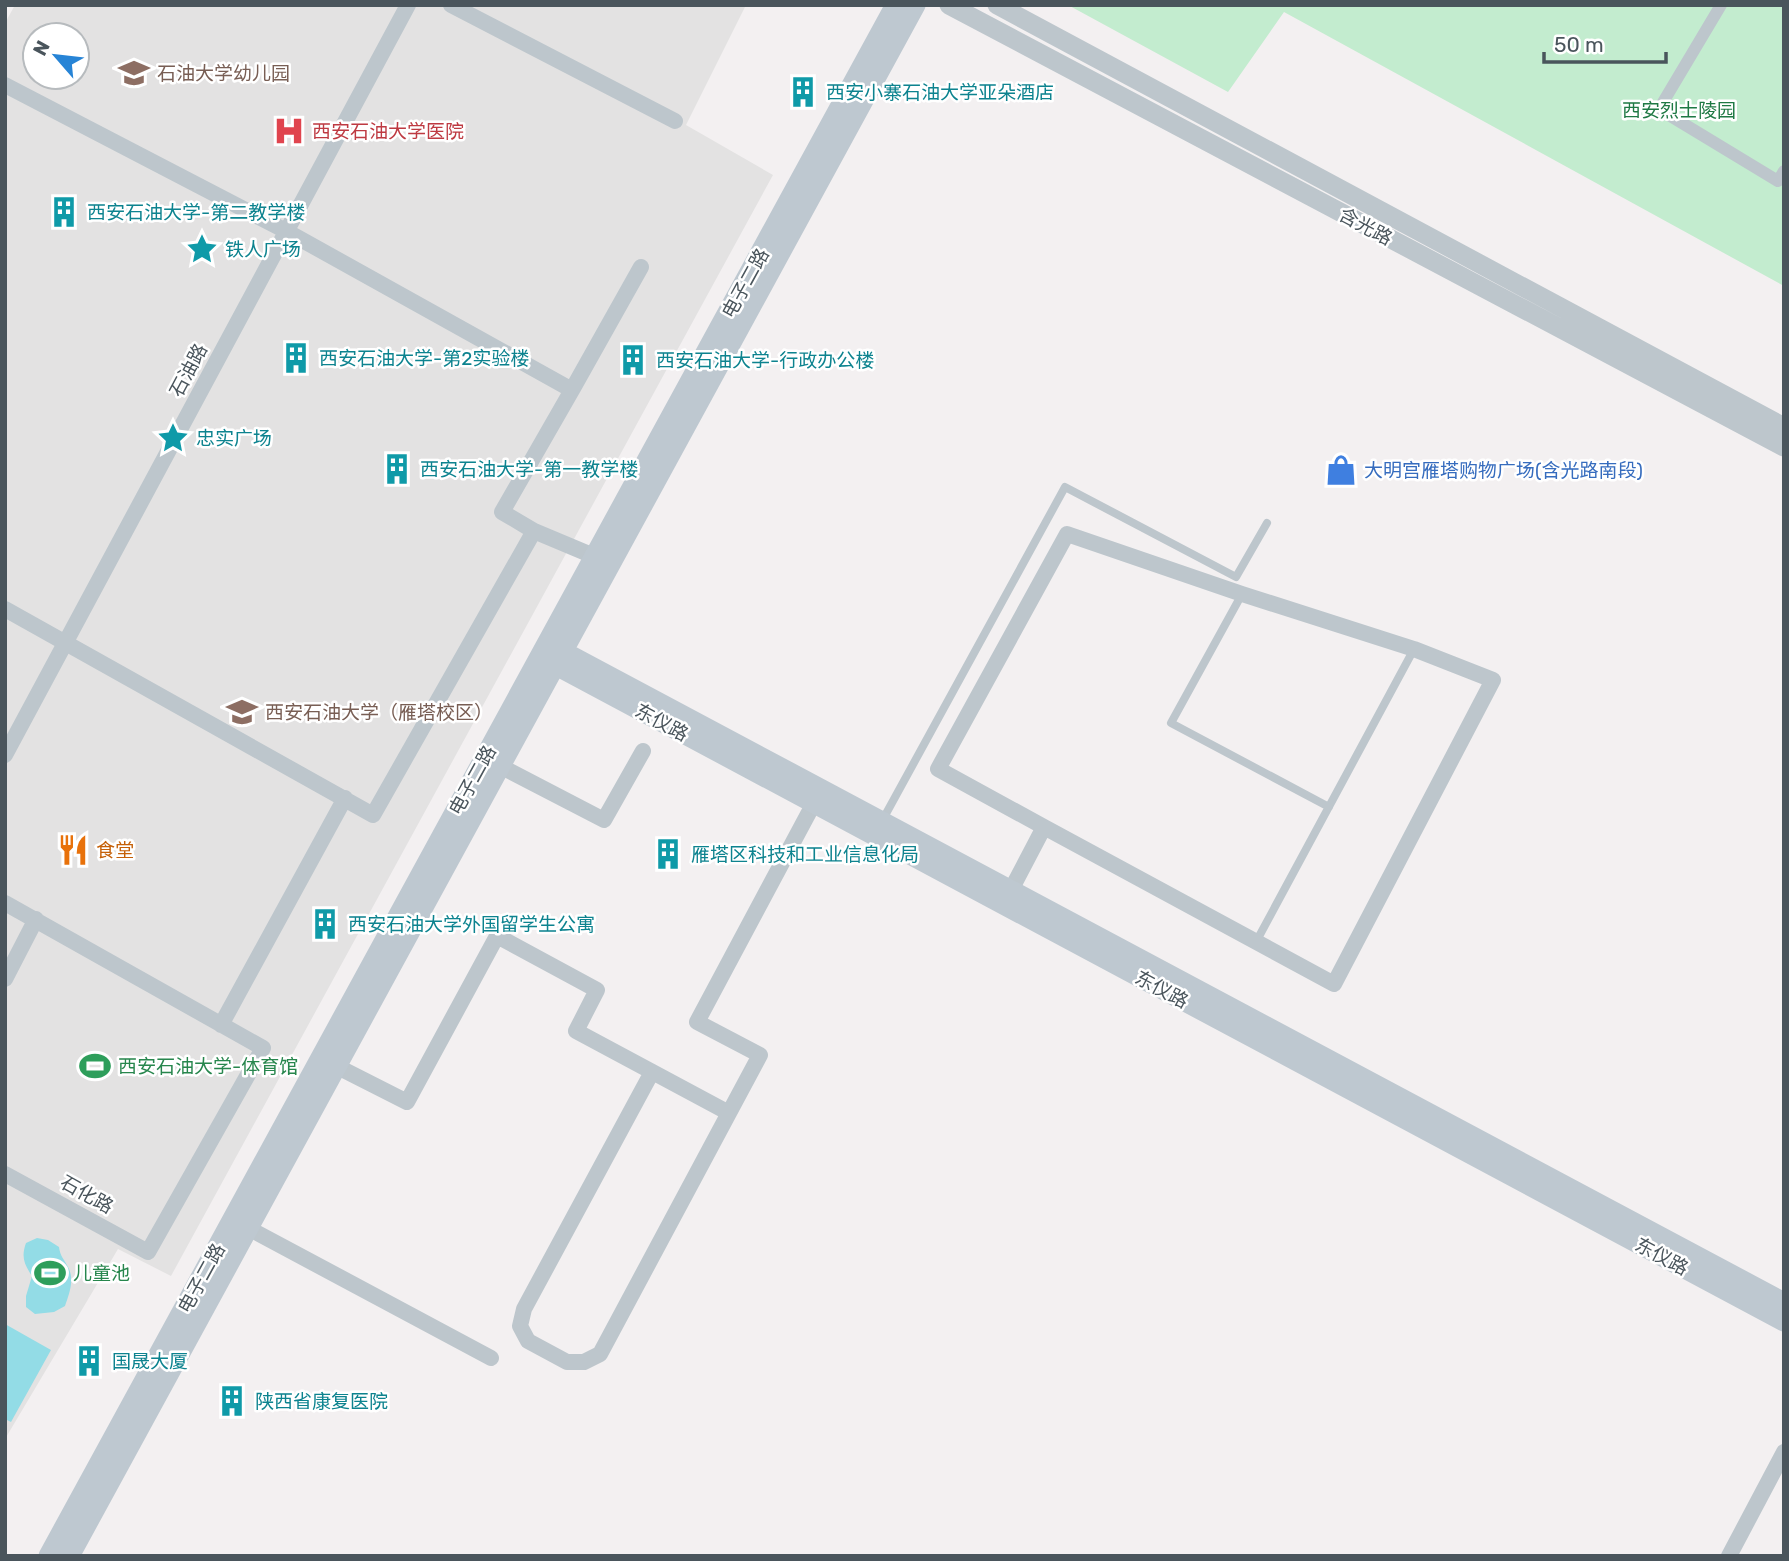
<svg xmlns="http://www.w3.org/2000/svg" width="1789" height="1561" font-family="Rubik,'Noto Sans SC',sans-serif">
	<rect width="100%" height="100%" fill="#f3f0f1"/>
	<path fill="#e3e2e2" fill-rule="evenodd" d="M15 5H746L686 125 773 175 171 1276 118 1249 5 1439V23ZM35 35H77V77H35Z"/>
	<path fill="#c3eccf" d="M1068 5H1784V286L1284 12 1228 92Z"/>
	<path fill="#93dce6" d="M37 1238 48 1240 59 1247C60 1256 64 1259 68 1267 75 1280 69 1294 65 1306L54 1312 35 1314 26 1307V1296L32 1276C24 1264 21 1257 26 1243Z
		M5 1324 51 1350 11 1422 5 1419Z"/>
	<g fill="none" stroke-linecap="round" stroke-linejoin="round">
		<path stroke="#bdc6cc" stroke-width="8" d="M1242 594 1171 723 1329 807
			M882 821 1065 487 1236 577 1267 523
			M1256 942 1414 649"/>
		<path stroke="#bdc6cc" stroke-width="12" d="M1721 5 1659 109 1778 181 1784 171"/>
		<path stroke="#bdc6cc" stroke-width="16" d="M451 5 675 121
			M5 85 286 231 572 390 502 512 534 531 596 557
			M572 390 641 267
			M5 609 373 815 534 531
			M5 755 408 5
			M500 766 604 820 643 751
			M1011 890 1044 827 938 769 1067 534 1242 594 1414 649 1493 680 1334 984 1044 827
			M5 903 263 1048 148 1252 5 1174
			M5 979 36 919
			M221 1025 345 798
			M336 1066 407 1102 497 936 597 990 576 1031 729 1113
			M652 1072 524 1309 520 1326 528 1341 567 1362H584L600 1354 760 1055 697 1022 814 803
			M248 1228 491 1358
			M1729 1556 1784 1452"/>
		<path stroke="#bdc6cc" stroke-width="19" d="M949 5 1784 447
			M997 5 1784 427"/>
		<path stroke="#bec8d0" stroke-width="21" d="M550 645 1784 1303
			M545 659 1784 1321
			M49 1556 896 5
			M69 1556 915 5"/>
	</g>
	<defs>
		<symbol id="school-bare" viewBox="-9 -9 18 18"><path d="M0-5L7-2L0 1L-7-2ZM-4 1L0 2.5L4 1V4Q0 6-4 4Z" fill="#8d6e63" stroke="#fff" stroke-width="2.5" paint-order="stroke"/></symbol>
		<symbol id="building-bare" viewBox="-9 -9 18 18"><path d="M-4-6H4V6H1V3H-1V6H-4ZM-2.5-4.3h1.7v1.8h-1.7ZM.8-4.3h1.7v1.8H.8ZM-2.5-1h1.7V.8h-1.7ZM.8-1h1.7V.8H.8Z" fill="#0f9aa8" stroke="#fff" stroke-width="2.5" paint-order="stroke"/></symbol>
		<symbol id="hospital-bare" viewBox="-9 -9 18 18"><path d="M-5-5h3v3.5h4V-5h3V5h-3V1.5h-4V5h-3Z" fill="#e0444e" stroke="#fff" stroke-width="2.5" paint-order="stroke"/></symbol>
		<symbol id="sight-bare" viewBox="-9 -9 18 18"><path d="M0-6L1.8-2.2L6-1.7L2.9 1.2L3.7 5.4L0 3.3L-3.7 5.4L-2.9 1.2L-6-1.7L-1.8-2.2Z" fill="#0f9aa8" stroke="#fff" stroke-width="2.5" paint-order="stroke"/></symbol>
		<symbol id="shop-bare" viewBox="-9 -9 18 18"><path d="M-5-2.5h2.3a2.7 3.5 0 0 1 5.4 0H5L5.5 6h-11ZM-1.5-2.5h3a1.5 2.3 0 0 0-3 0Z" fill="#3f7fe0" stroke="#fff" stroke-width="2.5" paint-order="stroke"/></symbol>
		<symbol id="university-bare" viewBox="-9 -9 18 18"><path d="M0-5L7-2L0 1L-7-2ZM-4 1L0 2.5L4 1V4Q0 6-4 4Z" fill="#8d6e63" stroke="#fff" stroke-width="2.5" paint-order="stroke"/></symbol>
		<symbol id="restaurant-bare" viewBox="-9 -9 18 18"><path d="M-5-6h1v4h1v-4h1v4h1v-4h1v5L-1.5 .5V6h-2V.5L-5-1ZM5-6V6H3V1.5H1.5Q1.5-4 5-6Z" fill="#e8710a" stroke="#fff" stroke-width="2.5" paint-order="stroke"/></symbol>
		<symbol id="stadium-bare" viewBox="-9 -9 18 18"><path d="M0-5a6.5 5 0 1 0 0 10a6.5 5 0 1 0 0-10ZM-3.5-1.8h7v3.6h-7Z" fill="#2e9e5b" stroke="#fff" stroke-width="2.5" paint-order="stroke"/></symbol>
	</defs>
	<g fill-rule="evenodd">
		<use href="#school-bare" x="112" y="51" width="44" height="44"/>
		<use href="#building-bare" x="781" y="70" width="44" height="44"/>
		<use href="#hospital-bare" x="267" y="109" width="44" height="44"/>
		<use href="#building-bare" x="42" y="190" width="44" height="44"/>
		<use href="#sight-bare" x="180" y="227" width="44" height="44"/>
		<use href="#building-bare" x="274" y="336" width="44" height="44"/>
		<use href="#building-bare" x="611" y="338" width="44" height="44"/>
		<use href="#sight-bare" x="151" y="416" width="44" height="44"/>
		<use href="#building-bare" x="375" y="447" width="44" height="44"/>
		<use href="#shop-bare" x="1319" y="448" width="44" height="44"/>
		<use href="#university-bare" x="220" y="690" width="44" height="44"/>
		<use href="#restaurant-bare" x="51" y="828" width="44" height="44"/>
		<use href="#building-bare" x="646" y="832" width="44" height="44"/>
		<use href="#building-bare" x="303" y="902" width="44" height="44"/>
		<use href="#stadium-bare" x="73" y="1044" width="44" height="44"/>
		<use href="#stadium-bare" x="28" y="1251" width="44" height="44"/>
		<use href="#building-bare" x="67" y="1339" width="44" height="44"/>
		<use href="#building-bare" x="210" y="1379" width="44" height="44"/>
	</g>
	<g text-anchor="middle" stroke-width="5" stroke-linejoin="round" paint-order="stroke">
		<g font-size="19" fill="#785e54" stroke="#fff" text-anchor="start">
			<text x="157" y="80">石油大学幼儿园</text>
			<text x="265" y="719">西安石油大学（雁塔校区）</text>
		</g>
		<g font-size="19" fill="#0d838f" stroke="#fff" text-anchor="start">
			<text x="826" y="99">西安小寨石油大学亚朵酒店</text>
			<text x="87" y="219">西安石油大学-第二教学楼</text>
			<text x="225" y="256">铁人广场</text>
			<text x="319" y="365">西安石油大学-第2实验楼</text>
			<text x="656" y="367">西安石油大学-行政办公楼</text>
			<text x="196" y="445">忠实广场</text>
			<text x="420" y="476">西安石油大学-第一教学楼</text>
			<text x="691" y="861">雁塔区科技和工业信息化局</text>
			<text x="348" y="931">西安石油大学外国留学生公寓</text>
			<text x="112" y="1368">国晟大厦</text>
			<text x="255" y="1408">陕西省康复医院</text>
		</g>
		<g font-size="19" fill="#1f7944" stroke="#fff">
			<text x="1679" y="117">西安烈士陵园</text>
		</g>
		<g font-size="19" fill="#be3a42" stroke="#fff" text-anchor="start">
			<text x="312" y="138">西安石油大学医院</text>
		</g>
		<g font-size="19" fill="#4a555c" stroke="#fff">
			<text transform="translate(1366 226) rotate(28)" y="7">含光路</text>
			<text transform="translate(745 283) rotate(-61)" y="7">电子二路</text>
			<text transform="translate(188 370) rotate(-62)" y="7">石油路</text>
			<text transform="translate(662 722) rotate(28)" y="7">东仪路</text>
			<text transform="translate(472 780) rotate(-61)" y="7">电子二路</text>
			<text transform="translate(1162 989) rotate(28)" y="7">东仪路</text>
			<text transform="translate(87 1194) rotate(29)" y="7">石化路</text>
			<text transform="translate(1662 1256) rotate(28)" y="7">东仪路</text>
			<text transform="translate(201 1278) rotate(-61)" y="7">电子二路</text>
		</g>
		<g font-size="19" fill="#366cbe" stroke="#fff" text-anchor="start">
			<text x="1364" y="477">大明宫雁塔购物广场(含光路南段)</text>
		</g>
		<g font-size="19" fill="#c56008" stroke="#fff" text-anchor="start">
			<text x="96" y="857">食堂</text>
		</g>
		<g font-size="19" fill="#27864d" stroke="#fff" text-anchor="start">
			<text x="118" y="1073">西安石油大学-体育馆</text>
			<text x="73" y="1280">儿童池</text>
		</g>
	</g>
	<rect width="1789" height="1561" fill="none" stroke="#4a555c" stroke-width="14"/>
	<g transform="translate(56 56) rotate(298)"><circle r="33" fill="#ffffff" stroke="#b7bbbe" stroke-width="2"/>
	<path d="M0-5L12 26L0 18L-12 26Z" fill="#2784d6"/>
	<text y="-10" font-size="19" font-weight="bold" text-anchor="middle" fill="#4a555c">N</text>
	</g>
	<path d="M1544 52v10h122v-10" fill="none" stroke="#4a555c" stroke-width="3.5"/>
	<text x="1554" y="52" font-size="21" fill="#4a555c" stroke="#ffffff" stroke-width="5" paint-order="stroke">50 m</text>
</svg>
